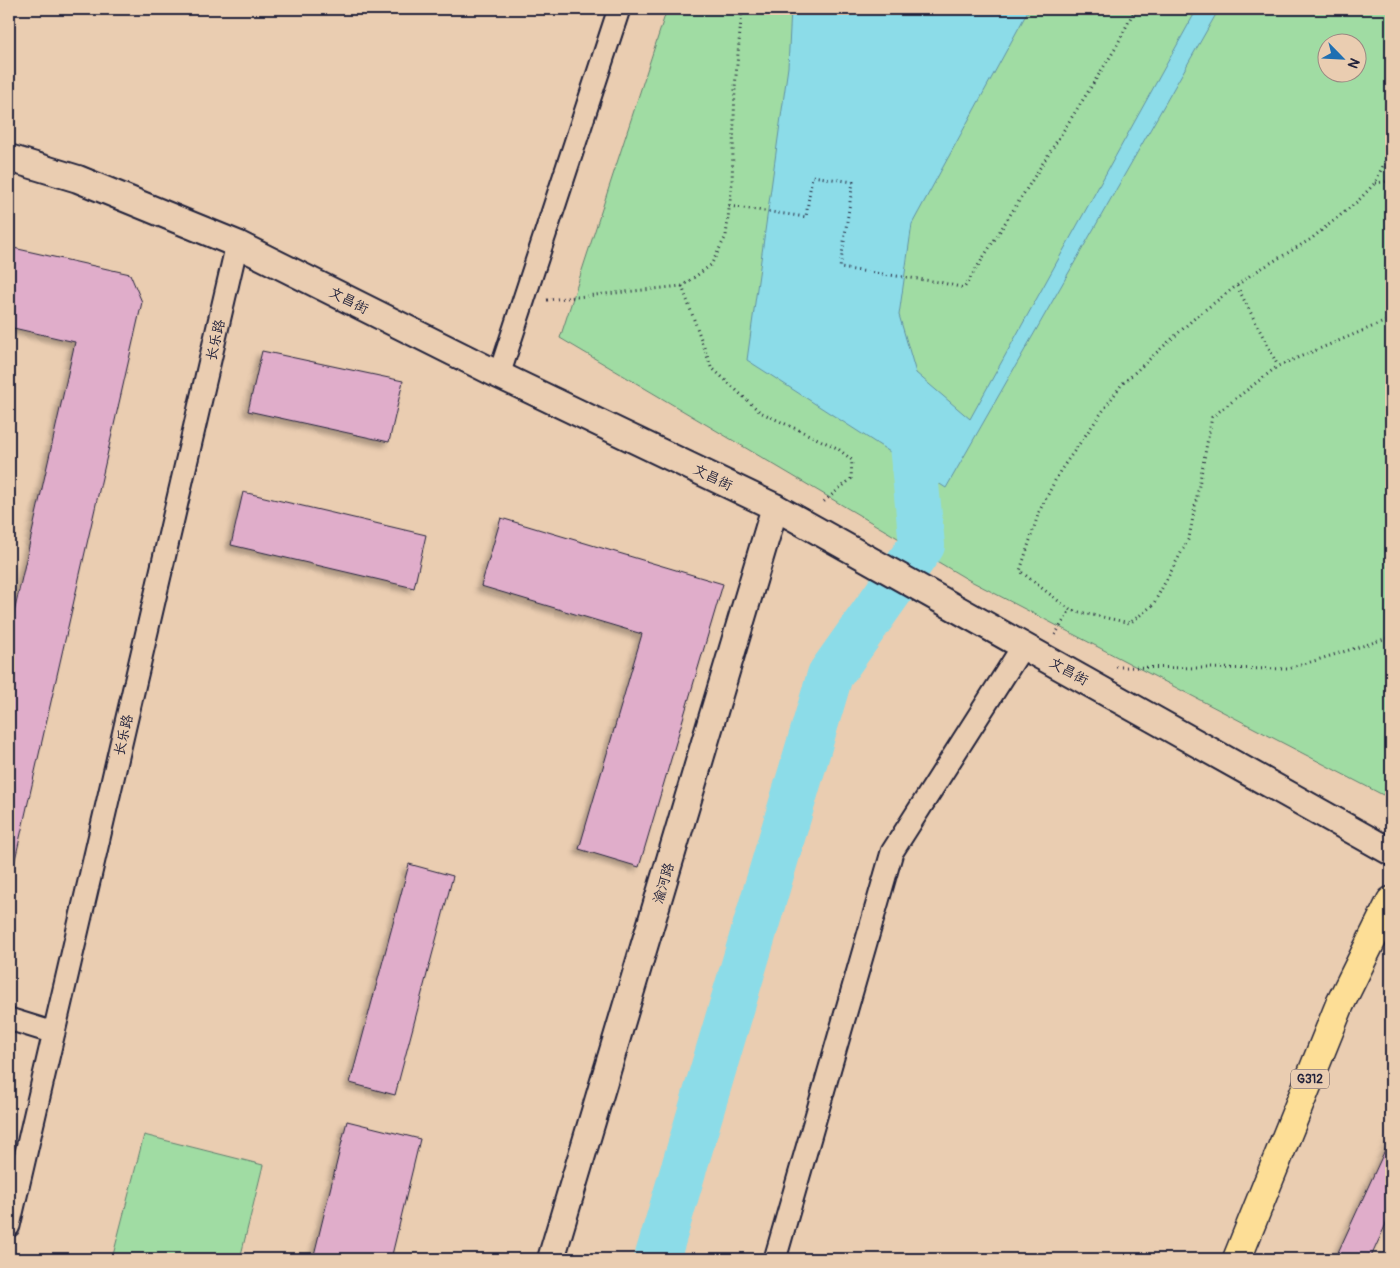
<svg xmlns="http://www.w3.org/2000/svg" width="1400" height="1268" font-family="Pangolin,'LXGW WenKai TC',sans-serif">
	<defs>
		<filter id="shadow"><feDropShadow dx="-4.5" dy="4.5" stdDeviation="2.5" flood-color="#0004"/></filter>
	</defs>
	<rect width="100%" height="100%" fill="#eacdb1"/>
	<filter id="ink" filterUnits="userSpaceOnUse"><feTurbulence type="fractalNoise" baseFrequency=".02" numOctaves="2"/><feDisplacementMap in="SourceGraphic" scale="10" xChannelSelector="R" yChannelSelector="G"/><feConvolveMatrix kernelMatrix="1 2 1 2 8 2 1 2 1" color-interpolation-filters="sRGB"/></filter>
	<g filter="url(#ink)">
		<path fill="#a0dca3" stroke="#617f6f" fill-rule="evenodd" d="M667 9H1391V781L1383 795 967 579 560 338ZM1328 42H1358V72H1328Z
			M144 1135 263 1165 240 1259H112Z"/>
		<path fill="#8cdce8" stroke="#6292a3" d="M791 9H1029L912 224 899 315 916 373 970 419 1197 9H1219L946 488 747 360 788 67Z"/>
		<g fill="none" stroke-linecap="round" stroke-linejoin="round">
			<path stroke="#8cdce8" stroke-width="46" d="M657 1259 830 675 922 545 909 415 902 407"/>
		</g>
		<path fill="#e0adca" stroke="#22223b" filter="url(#shadow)" d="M9 247 130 274 142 302 9 886V635L75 342 9 327Z
			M262 351 403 381 389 442 248 411Z
			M243 492 426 535 414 588 231 545Z
			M501 518 723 584 639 867 579 849 642 634 481 586Z
			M409 864 453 876 395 1095 350 1083Z
			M347 1121 420 1139 391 1259H313Z
			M1391 1137V1213L1370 1259H1335Z"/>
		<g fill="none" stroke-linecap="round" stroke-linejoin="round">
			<defs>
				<path id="minor" d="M499 375 619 9
					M9 1019 54 1033
					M9 1226 237 244
					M775 1259 892 852 1023 646"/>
				<path id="tertiary" d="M9 158 78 179 237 244 499 375 775 507 1391 852
					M551 1259 775 507"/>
				<path id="trunk" d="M1237 1259 1340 1004 1391 901"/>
			</defs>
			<use href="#minor" stroke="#22223b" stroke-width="25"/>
			<use href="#tertiary" stroke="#22223b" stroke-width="30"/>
			<use href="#trunk" stroke="#22223b" stroke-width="31"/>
			<path stroke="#22223b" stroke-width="3" stroke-dasharray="1 4" stroke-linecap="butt" d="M1391 148 1375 183 1358 201 1311 239 1252 274 1197 316 1122 384 1060 471 1039 512 1020 571 1070 610 1130 623 1153 605 1189 538 1212 417 1278 366 1391 319
				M1375 183 1391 181
				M729 206 806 217 812 176 853 182 840 268 939 282 964 288 1115 49 1135 9
				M682 286 711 367 760 412 837 448 852 460 851 479 821 504
				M1237 286 1278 366
				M547 300 682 286 711 265 726 236 732 183 735 87 742 9
				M1055 635 1070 610
				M1116 667 1288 669 1391 637"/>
			<use href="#minor" stroke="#eacdb1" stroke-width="21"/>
			<use href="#tertiary" stroke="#eacdb1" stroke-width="26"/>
			<use href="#trunk" stroke="#fdde96" stroke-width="28"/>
		</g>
	</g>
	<g text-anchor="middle" stroke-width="4" stroke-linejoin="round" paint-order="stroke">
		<rect fill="#eacdb1" stroke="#5e555e" stroke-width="1" x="1291" y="1069.5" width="38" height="19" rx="4"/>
		<g font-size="12" font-weight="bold" fill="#22223b">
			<text x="1310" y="1083">G312</text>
		</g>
		<g font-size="14" fill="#22223b" stroke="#eacdb1">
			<text transform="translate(349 300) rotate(27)" y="5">文昌街</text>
			<text transform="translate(215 340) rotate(-77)" y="5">长乐路</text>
			<text transform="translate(713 477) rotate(26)" y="5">文昌街</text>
			<text transform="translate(1069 671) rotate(29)" y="5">文昌街</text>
			<text transform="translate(123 735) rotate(-77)" y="5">长乐路</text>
			<text transform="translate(663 883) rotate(-73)" y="5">渝河路</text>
		</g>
	</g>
	<rect width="1400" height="1268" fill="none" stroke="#eacdb1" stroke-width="30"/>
	<rect x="15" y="15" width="1370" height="1238" fill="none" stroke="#22223b" stroke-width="2" filter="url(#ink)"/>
	<g transform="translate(1342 58) rotate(114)"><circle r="24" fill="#eacdb1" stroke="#9a8982"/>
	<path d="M0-4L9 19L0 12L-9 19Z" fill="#1f6fb2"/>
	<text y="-8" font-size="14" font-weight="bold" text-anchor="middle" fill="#22223b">N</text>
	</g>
</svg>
